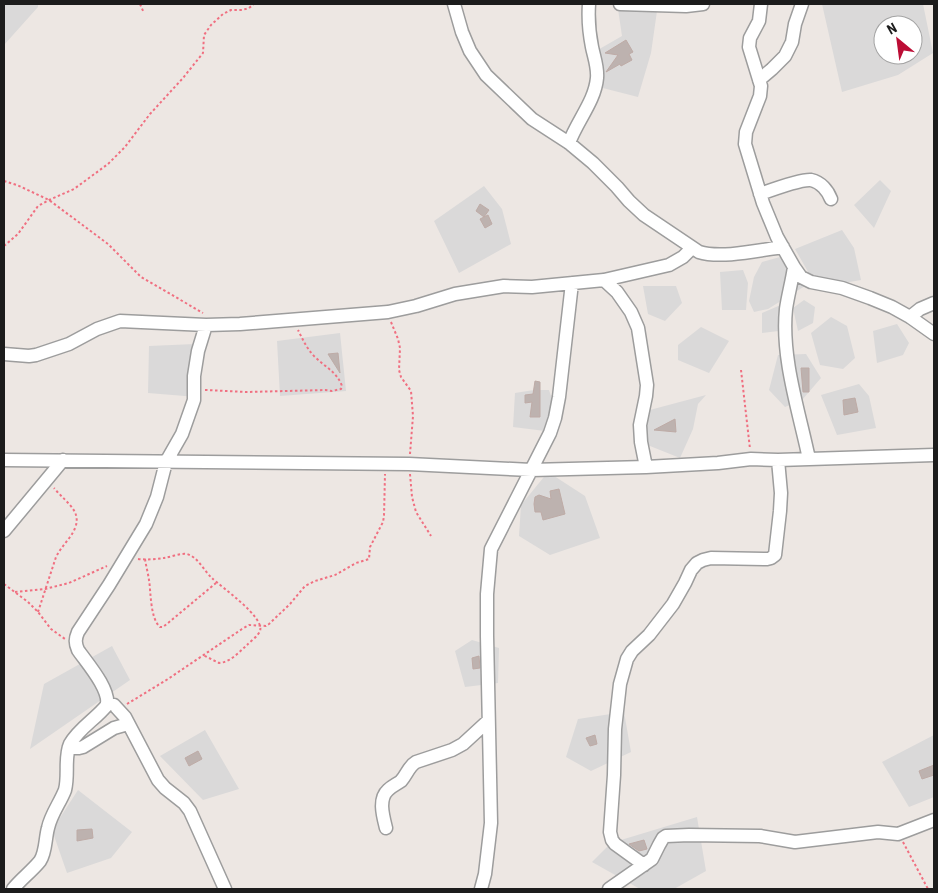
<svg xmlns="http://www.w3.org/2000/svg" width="938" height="893" font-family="'Roboto Condensed',sans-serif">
	<rect width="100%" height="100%" fill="#ede7e3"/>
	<path fill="#dad9d9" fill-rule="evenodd" d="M4 4H38V7L4 45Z
		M822 4H923L933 53 898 75 842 92ZM883 25H913V55H883Z
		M618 9 657 11 651 53 638 97 591 85 589 55 622 36Z
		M880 180 891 191 874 228 854 205Z
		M484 186 502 209 511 244 459 273 434 221Z
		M842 230 854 248 861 280 838 284 811 277 795 249Z
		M780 257 796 269 805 286 768 309 754 312 749 301 754 277 762 262Z
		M743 270 748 283 746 310H722L720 272Z
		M643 286H676L682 303 665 321 648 314Z
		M804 300 815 307 813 323 798 331 793 308Z
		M790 301 787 330 762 333V313Z
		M831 317 847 326 855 358 843 369 820 365 811 333Z
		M897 324 909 343 903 355 877 363 873 331Z
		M701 327 729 341 709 373 678 360V345Z
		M340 333 346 391 280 396 277 341Z
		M195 344 197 397 148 393 149 346Z
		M806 354 821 378 802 400 785 407 769 390 778 355Z
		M859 384 869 396 876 428 837 435 821 395Z
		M534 390H549L553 402 545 431 513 427 515 393Z
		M706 395 698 404 693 429 680 458 645 444 646 411Z
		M548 472 585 496 600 538 550 555 519 536 521 505Z
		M472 640 499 648 498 683 465 687 455 651Z
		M112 646 130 680 30 749 44 684Z
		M624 712 631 752 591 771 566 757 578 719Z
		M205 730 239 789 203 800 160 756Z
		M934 735V797L909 807 882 762Z
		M78 790 132 832 111 858 67 873 52 830Z
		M697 817 706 871 674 889H640L592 862 611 843Z"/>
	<path fill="#bdb2af" stroke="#beaba6" d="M626 40 633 52 629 54 632 60 621 66 620 64 606 72 618 55 605 53Z
		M480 204 489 210 484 217 476 211Z
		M488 215 492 224 485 228 480 219Z
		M338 353 340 373 328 354Z
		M801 368H809V392H803Z
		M535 381 540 382V417H530L532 402 525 403V395L533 394Z
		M855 398 858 412 844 415 843 400Z
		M675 419 676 432 654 430Z
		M559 489 565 514 543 520 541 512H535L534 504 535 497 539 495 551 499 550 491Z
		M479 656 480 668 473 669 472 658Z
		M595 735 597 744 590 746 586 738Z
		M198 751 202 759 189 766 185 758Z
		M934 765V775L922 779 919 771Z
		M92 829 93 838 77 841V830Z
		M644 840 647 849 639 851 629 844Z"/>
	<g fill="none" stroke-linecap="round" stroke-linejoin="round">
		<defs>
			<path id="minor" d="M454 4 462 32 470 51 486 75 532 119 569 143 593 163 617 187 629 201 644 215 699 252C721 259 760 250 783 247
				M620 4 686 6 703 4
				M761 4 759 21 750 38 749 47 761 86 760 96 746 132 745 144 763 203 777 237 794 267 801 277 811 282 842 288 870 298 892 307 910 317 934 334
				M759 80 772 69 785 56 792 42 795 24 802 4
				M569 143C577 121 595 101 597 78 598 67 594 57 592 47 589 32 588 18 589 4
				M760 194C771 190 801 179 811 180 821 182 828 191 831 199
				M794 267C792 281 788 295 786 309 781 358 799 411 809 459
				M604 280 617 292 631 312 638 328 647 385 646 396 640 425 641 442 646 467
				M910 317 920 309 934 303
				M4 354 29 356 36 355 69 344 97 329 120 321 206 325 240 324 388 312 416 306 455 294 504 286 532 287 604 280 669 265 683 257 692 248
				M4 460 409 464 531 470 646 467 718 463 751 459 778 460 934 455
				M4 531 63 460
				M107 703 114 705 125 717 158 780 165 788 184 803 190 811 225 889
				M69 748H79L83 747 114 728 128 724
				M386 828C383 816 378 799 388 790 392 786 397 784 401 781 407 774 409 766 416 762L452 750 463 744 488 721
				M644 865 615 844 612 840 610 832 614 775 615 729 620 684 627 659 632 651 649 635 673 604 685 583 691 570 697 563 703 560 711 558 767 559 771 558 775 555 780 511 781 493 778 460
				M13 889C21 879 32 871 40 861 46 852 45 839 48 828 51 814 60 803 65 790 69 775 64 757 70 744 79 728 96 719 107 705 110 689 87 663 78 650 75 643 75 639 78 632L109 585 146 524 157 497 166 462 182 434 194 400V376L198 351 206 325
				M481 889 485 874 491 823 487 636V594L491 549 550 433 555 418 559 397 572 283
				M609 889 652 859 659 845 663 838 666 836 689 835 760 836 795 842 878 832 898 834 934 820"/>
		</defs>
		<use href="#minor" stroke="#9d9d9d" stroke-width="15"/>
		<path stroke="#f07081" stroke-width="2" stroke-dasharray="2.5 2.5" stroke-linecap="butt" d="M140 4 144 13
			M4 181 17 185 49 200 108 244 141 277 203 313
			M4 246 18 234 38 206 49 200 74 189 108 164 125 147 150 114 183 78 203 53 204 35 211 25 223 14 231 10H242L249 8 254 4
			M391 322 398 339 400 348 399 370 401 377 411 391 413 416 410 454
			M741 370 750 449
			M205 390 247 392 325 390 332 391 341 389 342 386C337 372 325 367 315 357 307 349 303 340 298 330
			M410 474 412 497 416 512 431 536
			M138 559C147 560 156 559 164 558 171 557 180 553 187 554 198 557 204 571 212 578 221 587 265 617 260 631 258 636 251 641 247 645 239 652 231 662 219 663L203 655
			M145 559C146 566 148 573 149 580 151 592 150 618 160 627H163L168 623 216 583
			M4 584 28 602 38 612 51 629 65 639
			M15 592 45 589 69 583 107 566
			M38 612 56 557C60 549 65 544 70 537 87 513 68 505 54 488
			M127 704 168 679 242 629 249 625 266 626 269 624 290 604 305 586 315 581 335 575 356 563 369 559 370 547 383 522 384 516 385 474
			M903 842 928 889"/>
		<use href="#minor" stroke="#fff" stroke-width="12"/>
	</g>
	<rect width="938" height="893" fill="none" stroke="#1c1c1c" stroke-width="10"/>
	<g transform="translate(898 40) rotate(331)"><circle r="24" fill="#ffffff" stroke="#a4a4a4"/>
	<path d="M0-4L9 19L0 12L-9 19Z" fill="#bc0d35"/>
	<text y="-8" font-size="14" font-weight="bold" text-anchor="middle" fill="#1c1c1c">N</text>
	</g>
</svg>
